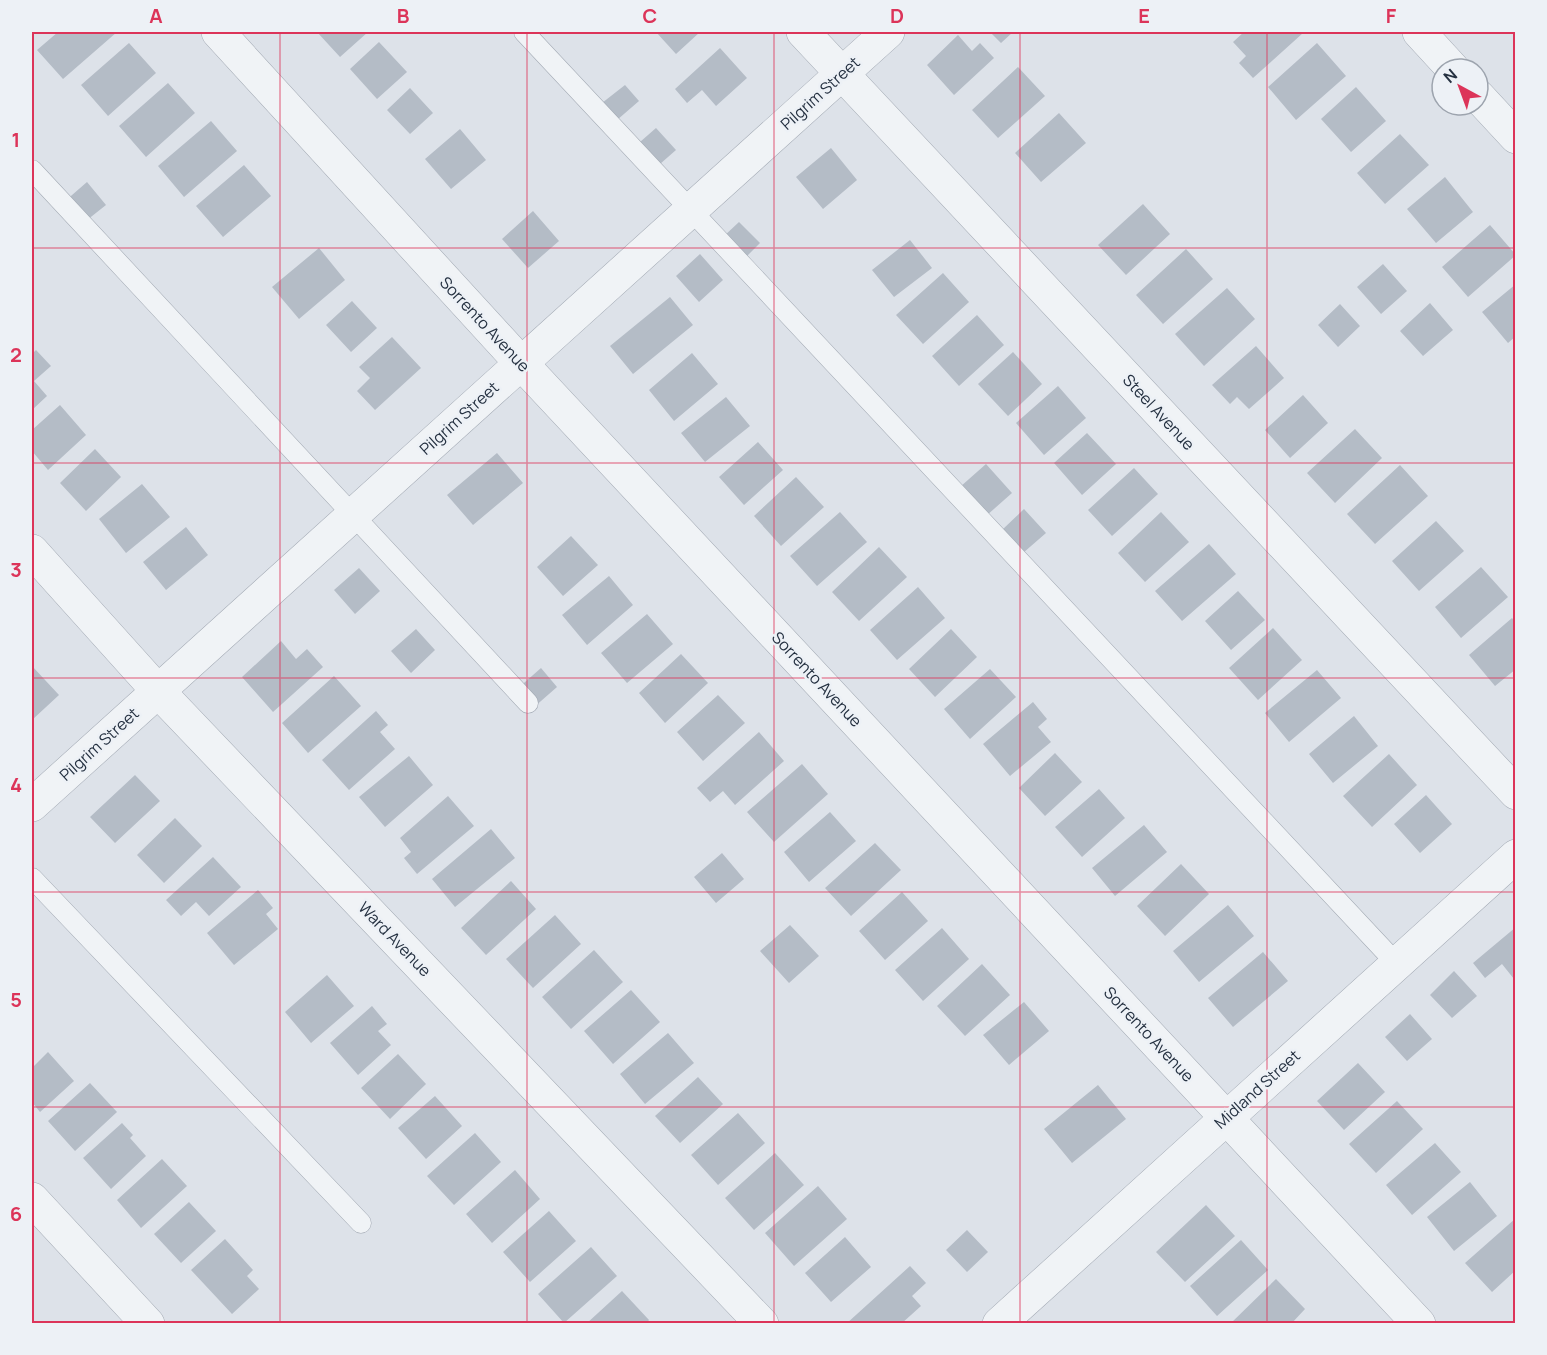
<svg xmlns="http://www.w3.org/2000/svg" width="1547" height="1355" font-family="Manrope,sans-serif">
	<rect width="100%" height="100%" fill="#dde2e9"/>
	<path fill="#b4bcc6" d="M58 32H117L63 79 37 50Z
		M317 32H368L340 57Z
		M656 32H700L676 54Z
		M990 32H1013L1001 43Z
		M1244 32H1301L1303 33 1253 78 1239 63 1246 56 1233 42Z
		M958 35 972 51 980 43 994 58 954 95 927 65Z
		M379 42 407 72 377 99 350 69Z
		M129 43 156 73 108 116 81 85Z
		M1317 43 1346 76 1296 120 1268 87Z
		M720 48 747 78 716 106 702 90 687 103 675 89Z
		M1018 67 1045 96 998 138 972 110Z
		M168 83 195 113 146 157 119 126Z
		M625 85 639 101 617 120 602 103Z
		M1356 87 1386 121 1351 152 1321 119Z
		M410 88 433 113 410 134 387 110Z
		M1059 113 1086 143 1041 182 1015 153Z
		M211 121 237 151 184 197 158 166Z
		M656 128 676 150 660 164 640 142Z
		M460 129 486 160 451 189 425 159Z
		M1400 134 1429 165 1385 204 1357 173Z
		M831 148 857 180 823 209 796 177Z
		M244 165 271 196 223 237 196 206Z
		M1445 177 1473 212 1436 243 1407 209Z
		M87 182 106 205 82 224 64 202Z
		M1143 204 1170 234 1126 275 1098 245Z
		M533 211 559 241 528 268 502 239Z
		M739 222 760 243 744 259 723 237Z
		M1490 225 1516 255 1468 297 1442 267Z
		M910 240 932 268 894 297 872 270Z
		M319 248 345 280 299 319 272 287Z
		M1186 249 1213 279 1163 324 1136 295Z
		M700 254 723 280 699 302 676 276Z
		M1383 264 1407 291 1381 314 1357 287Z
		M943 273 969 302 923 344 896 315Z
		M1516 284V336L1508 343 1482 312Z
		M1227 288 1255 319 1204 366 1175 334Z
		M670 297 693 325 633 374 610 346Z
		M352 301 377 328 351 352 326 325Z
		M1430 303 1453 330 1423 356 1400 331Z
		M1340 304 1360 326 1338 347 1318 325Z
		M977 315 1004 345 959 386 932 356Z
		M392 337 421 368 375 410 357 391 370 378 359 367Z
		M1256 346 1284 378 1249 409 1237 397 1230 404 1212 385Z
		M36 350 51 366 34 381 47 396 32 410V354Z
		M1013 352 1042 384 1008 416 978 384Z
		M692 353 718 384 674 421 649 390Z
		M1058 386 1086 418 1044 455 1016 423Z
		M1303 395 1328 423 1290 458 1265 430Z
		M726 397 750 426 705 462 681 433Z
		M60 405 86 435 48 470 32 451V430Z
		M1355 429 1382 458 1335 503 1307 473Z
		M1087 433 1116 464 1082 495 1054 463Z
		M758 442 783 470 744 505 719 477Z
		M95 449 121 477 86 511 60 483Z
		M497 453 523 483 473 525 447 495Z
		M986 464 1012 493 986 516 960 487Z
		M1400 465 1428 496 1375 544 1347 514Z
		M1134 468 1158 494 1112 536 1088 510Z
		M796 477 824 507 781 546 754 516Z
		M142 484 170 517 126 553 99 519Z
		M1024 509 1046 533 1023 553 1002 530Z
		M840 512 867 542 817 586 790 556Z
		M1161 512 1189 542 1145 582 1118 553Z
		M1436 521 1464 551 1419 591 1392 561Z
		M186 527 208 555 166 590 143 562Z
		M571 536 598 565 563 596 537 567Z
		M1209 544 1236 574 1182 621 1155 591Z
		M879 547 907 577 859 621 832 592Z
		M1481 567 1508 597 1461 638 1435 607Z
		M359 568 380 591 355 614 334 590Z
		M609 576 633 605 587 645 562 615Z
		M918 587 945 618 897 660 870 630Z
		M1238 591 1265 620 1231 650 1205 621Z
		M647 614 673 644 627 683 601 653Z
		M1512 618 1516 623V669L1495 686 1469 655Z
		M1273 628 1302 660 1258 700 1229 668Z
		M416 629 435 650 411 673 391 651Z
		M951 629 977 657 935 697 909 669Z
		M281 641 296 659 307 649 323 667 273 712 242 677Z
		M681 654 708 683 665 723 639 693Z
		M32 666 59 695 32 720Z
		M541 668 557 687 533 708 516 690Z
		M990 669 1016 697 970 739 944 709Z
		M1317 670 1341 698 1289 742 1265 713Z
		M334 676 361 706 308 753 282 723Z
		M718 695 745 723 703 761 677 732Z
		M1033 702 1047 719 1038 727 1051 742 1010 776 983 744Z
		M376 711 388 725 380 732 395 749 349 790 322 760Z
		M1354 716 1378 746 1333 783 1309 754Z
		M759 732 784 761 735 805 723 791 710 802 697 788Z
		M1055 753 1082 782 1045 816 1019 788Z
		M1389 754 1417 785 1372 827 1343 796Z
		M409 756 433 785 385 827 359 797Z
		M802 764 828 794 774 842 747 812Z
		M135 775 160 801 115 843 90 817Z
		M1099 789 1125 818 1082 857 1055 827Z
		M1426 795 1452 824 1420 853 1394 824Z
		M448 796 474 826 417 874 404 858 411 852 400 838Z
		M830 812 856 841 809 882 784 852Z
		M175 818 202 846 164 883 137 855Z
		M1144 825 1167 852 1115 896 1092 868Z
		M491 829 515 858 455 907 432 879Z
		M875 843 901 870 851 916 825 888Z
		M722 853 744 879 716 903 694 877Z
		M213 857 241 887 209 916 196 902 181 916 166 900Z
		M1181 864 1209 894 1165 936 1137 906Z
		M511 881 536 909 486 955 461 928Z
		M258 890 273 908 266 914 278 929 234 965 207 933Z
		M902 892 928 921 885 960 859 931Z
		M1228 905 1254 936 1199 982 1173 951Z
		M555 915 581 944 533 988 506 959Z
		M790 925 819 956 789 983 760 951Z
		M1516 927V977L1514 979 1502 964 1485 978 1473 963Z
		M942 928 969 959 923 1001 895 970Z
		M594 950 623 982 571 1029 542 997Z
		M1263 952 1288 981 1233 1027 1208 998Z
		M982 964 1010 995 965 1036 937 1006Z
		M1454 971 1477 996 1452 1018 1430 995Z
		M327 975 354 1006 311 1043 285 1012Z
		M631 990 660 1022 613 1064 584 1031Z
		M1024 1002 1049 1031 1009 1065 983 1035Z
		M372 1006 387 1024 378 1031 391 1045 358 1075 330 1043Z
		M1410 1014 1432 1039 1407 1061 1385 1037Z
		M668 1033 694 1063 645 1104 620 1074Z
		M48 1052 74 1081 40 1112 32 1102V1068Z
		M398 1054 426 1084 390 1119 361 1088Z
		M1358 1063 1385 1092 1344 1130 1317 1101Z
		M698 1077 723 1104 680 1143 655 1116Z
		M90 1083 117 1112 75 1151 48 1121Z
		M1098 1085 1126 1119 1072 1163 1044 1129Z
		M435 1096 462 1126 426 1159 398 1128Z
		M1397 1101 1423 1129 1376 1173 1349 1144Z
		M738 1113 765 1143 718 1185 691 1155Z
		M122 1123 133 1135 130 1138 146 1156 111 1189 83 1158Z
		M475 1133 501 1162 454 1205 427 1176Z
		M1435 1143 1461 1172 1412 1215 1386 1185Z
		M775 1153 804 1185 754 1230 725 1198Z
		M162 1159 187 1186 141 1228 117 1200Z
		M515 1170 540 1199 492 1243 466 1214Z
		M1470 1182 1497 1216 1454 1251 1427 1217Z
		M818 1186 847 1219 794 1266 765 1233Z
		M189 1202 216 1231 181 1263 154 1234Z
		M1206 1205 1235 1236 1185 1282 1156 1252Z
		M549 1211 576 1241 530 1282 503 1252Z
		M1516 1218V1270L1492 1292 1465 1263Z
		M967 1230 988 1252 967 1272 946 1250Z
		M845 1237 871 1267 831 1302 805 1273Z
		M225 1239 253 1270 247 1276 259 1289 232 1314 191 1270Z
		M1241 1240 1268 1270 1217 1316 1190 1286Z
		M591 1247 617 1276 564 1323 538 1294Z
		M910 1266 926 1283 912 1296 921 1306 901 1324H846Z
		M1276 1279 1305 1309 1291 1324H1230Z
		M622 1291 649 1320 646 1324H586Z"/>
	<g fill="none" stroke-linecap="round" stroke-linejoin="round">
		<defs>
			<path id="service" d="M524 32 1396 963
				M32 170 528 703
				M32 878 361 1223"/>
			<path id="minor" d="M218 32 521 363 1419 1324
				M803 32 1516 793
				M1419 32 1453 69
				M1478 96 1516 137
				M32 551 157 690 762 1324
				M32 805 888 32
				M32 1199 148 1324
				M999 1324 1516 856"/>
		</defs>
		<use href="#service" stroke="#a2a9b3" stroke-width="21"/>
		<use href="#minor" stroke="#a2a9b3" stroke-width="34"/>
		<use href="#service" stroke="#f0f3f6" stroke-width="20"/>
		<use href="#minor" stroke="#f0f3f6" stroke-width="33"/>
	</g>
	<path fill="none" stroke="#dc3459" stroke-width="1.5" stroke-opacity="0.55" d="M280 32V1324M527 32V1324M774 32V1324M1020 32V1324M1267 32V1324M32 248H1516M32 463H1516M32 678H1516M32 892H1516M32 1107H1516"/>
	<g text-anchor="middle" stroke-width="5" stroke-linejoin="round" paint-order="stroke">
		<g font-size="16" fill="#253141" stroke="#edf1f6">
			<text transform="translate(820 93) rotate(-42)" y="6">Pilgrim Street</text>
			<text transform="translate(485 324) rotate(47)" y="6">Sorrento Avenue</text>
			<text transform="translate(1159 412) rotate(47)" y="6">Steel Avenue</text>
			<text transform="translate(459 418) rotate(-42)" y="6">Pilgrim Street</text>
			<text transform="translate(817 679) rotate(47)" y="6">Sorrento Avenue</text>
			<text transform="translate(99 744) rotate(-42)" y="6">Pilgrim Street</text>
			<text transform="translate(395 939) rotate(46)" y="6">Ward Avenue</text>
			<text transform="translate(1149 1034) rotate(47)" y="6">Sorrento Avenue</text>
			<text transform="translate(1257 1089) rotate(-42)" y="6">Midland Street</text>
		</g>
	</g>
	<rect width="1547" height="1355" fill="none" stroke="#edf1f6" stroke-width="66"/>
	<g transform="translate(1460 87) rotate(319)"><circle r="28" fill="#edf1f6" stroke="#9da4ae" stroke-width="1.5"/>
	<path d="M0-4.5L10 22L0 15L-10 22Z" fill="#dc3459"/>
	<text y="-9" font-size="16" font-weight="bold" text-anchor="middle" fill="#253141">N</text>
	</g>
	<rect x="33" y="33" width="1481" height="1289" fill="none" stroke="#dc3459" stroke-width="2"/>
	<g font-size="20" text-anchor="middle" font-weight="bold" fill="#dc3459">
		<text x="156" y="23">A</text>
		<text x="403" y="23">B</text>
		<text x="650" y="23">C</text>
		<text x="897" y="23">D</text>
		<text x="1144" y="23">E</text>
		<text x="1391" y="23">F</text>
		<text x="16" y="147">1</text>
		<text x="16" y="362">2</text>
		<text x="16" y="577">3</text>
		<text x="16" y="792">4</text>
		<text x="16" y="1007">5</text>
		<text x="16" y="1221">6</text>
	</g>
</svg>
